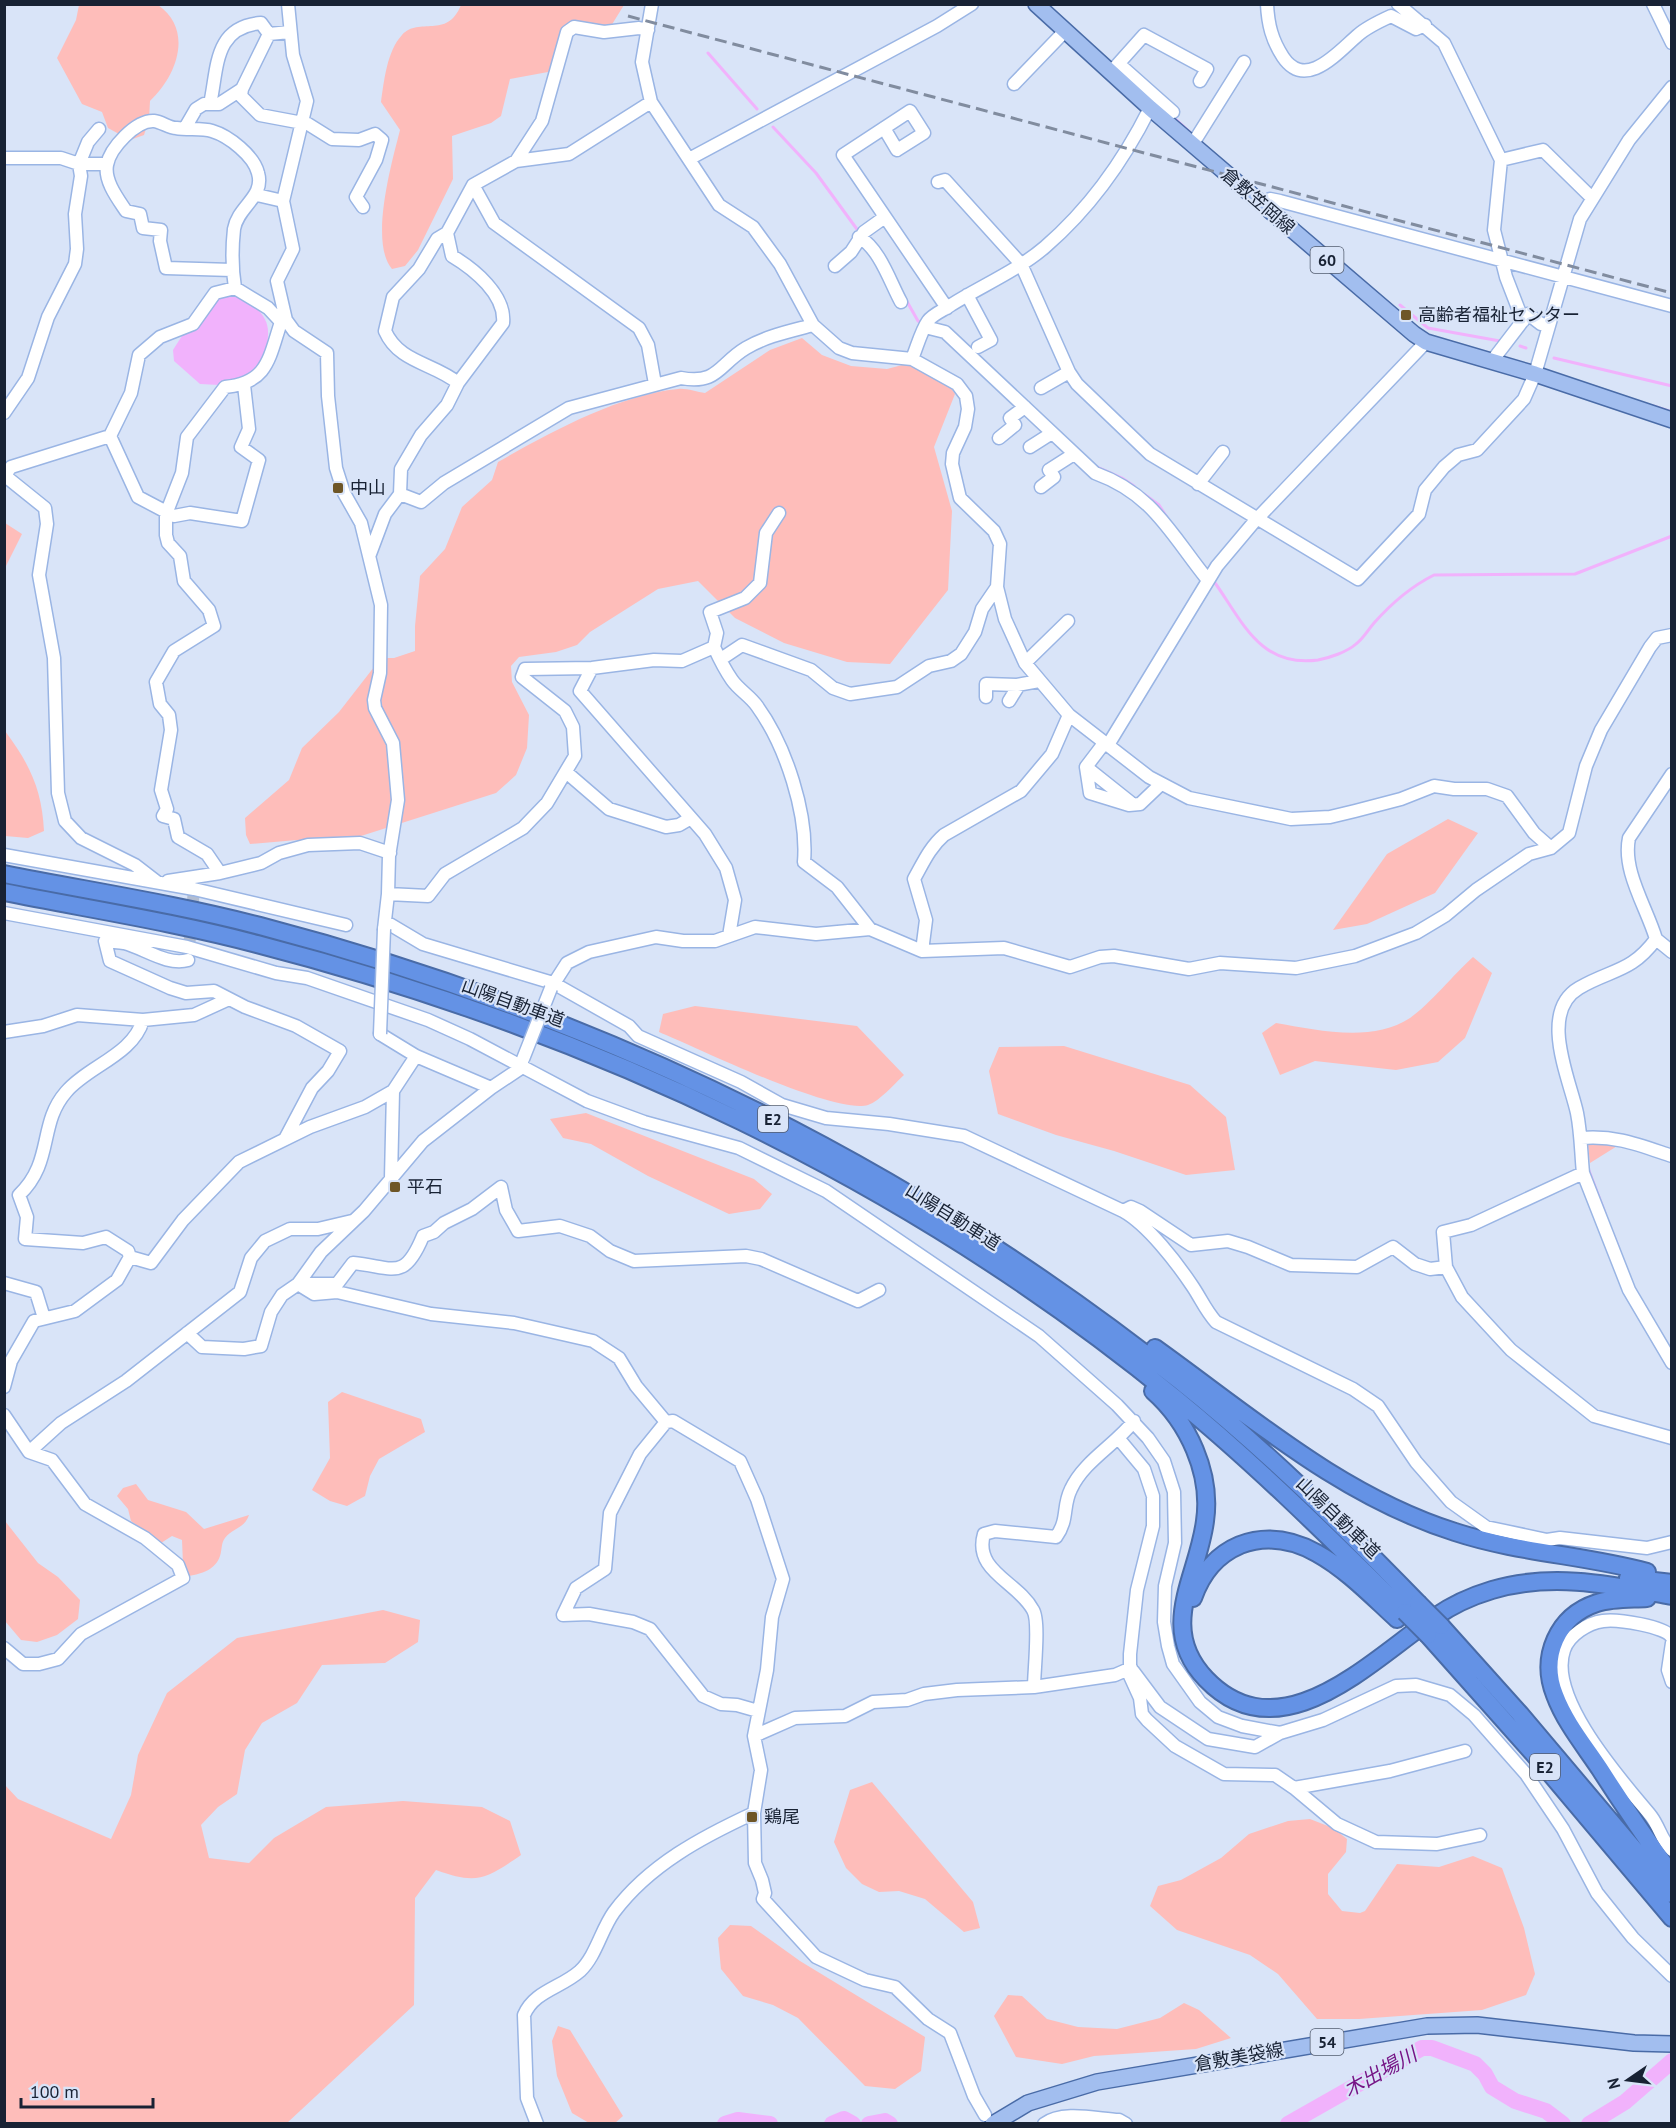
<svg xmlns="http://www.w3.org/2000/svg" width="1676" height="2128" font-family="'PT Sans','Noto Sans JP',sans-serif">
	<rect width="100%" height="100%" fill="#d9e4f8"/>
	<path fill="#febdba" d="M79 5H158C194 30 177 76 150 101L149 119 144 135 130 140 108 128 102 112 82 104 57 58 76 20Z
		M461 5H624L611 26 576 21 565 29 548 72 510 79 501 116 491 123 452 136 453 179 418 250 405 266 392 269C369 242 392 162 400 130L381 102C384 81 387 51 402 35 419 16 447 40 461 5Z
		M802 338 822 355 851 366 887 369 906 364 921 366 949 385 955 394 934 447 952 511 948 590 890 664 847 662 784 643 735 618 698 581 658 589 590 632 577 645 556 652 519 657 511 666 512 682 529 715 527 748 516 775 496 793 339 843 297 840 250 844 246 835 245 818 289 780 302 748 339 712 381 658H394L415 651V626L420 576 445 549 462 507 492 480 498 462C549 433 618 395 678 389 686 388 697 392 705 393L770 350Z
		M5 523 22 534 5 568Z
		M5 731C29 763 42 789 44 831L28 838 5 836Z
		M1448 819 1478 833 1435 893 1367 924 1333 930 1387 854Z
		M1473 957 1492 973 1465 1038 1438 1062 1396 1070 1315 1061 1280 1075 1262 1033 1276 1023C1317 1030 1372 1043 1410 1018 1429 1005 1455 973 1473 957Z
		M695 1006 857 1026 904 1075C894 1084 880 1101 868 1105 834 1115 698 1048 659 1032L663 1014Z
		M1064 1046 1190 1085 1226 1117 1235 1170 1186 1175 1114 1151 1056 1135 998 1114 989 1071 999 1047Z
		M586 1113 754 1179 772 1194 760 1209 729 1214 648 1176 591 1144 563 1138 550 1119Z
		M1609 1141 1622 1143 1590 1163 1588 1144Z
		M342 1392 421 1419 425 1432 379 1459 370 1476 365 1496 347 1506 330 1501 312 1490 330 1458 328 1402Z
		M136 1484 148 1500 186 1512 204 1529 249 1515C245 1528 233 1528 225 1538 221 1543 222 1550 220 1556 216 1569 202 1574 189 1576L183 1564 182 1540 172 1536 161 1543 131 1521 128 1509 117 1496 123 1488Z
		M5 1521 38 1563 58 1577 80 1600 78 1619 57 1635 37 1642 21 1640 5 1621Z
		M383 1610 420 1620 418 1642 385 1663 322 1665 297 1703 262 1723 245 1750 237 1794 218 1807 201 1825 209 1858 249 1863 274 1838 326 1807 403 1801 482 1807 510 1821 521 1855C486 1879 477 1885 436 1870L415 1898 414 2005 287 2123H5V1785L18 1799 111 1839 131 1795 138 1755 167 1693 237 1638Z
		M872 1782 973 1902 980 1928 964 1932 925 1899 899 1891 879 1892 862 1884 846 1868 834 1842 850 1790Z
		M1310 1819 1333 1828 1347 1839 1346 1852 1328 1874V1894L1342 1911 1360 1913 1365 1911 1397 1864 1439 1867 1473 1856 1502 1868 1524 1928 1535 1974 1526 1995 1482 2010 1359 2019H1317L1278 1974 1250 1955 1177 1930 1150 1906 1158 1886 1181 1880 1221 1858 1249 1834 1288 1821Z
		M730 1925 751 1926 800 1961 925 2037 921 2071 895 2089 865 2086 798 2018 773 2005 743 1996 721 1969 718 1938Z
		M1008 1995 1022 1996 1047 2019 1078 2027 1117 2029 1160 2018 1184 2003 1199 2010 1231 2038 1196 2049 1094 2056 1062 2064 1016 2057 994 2016Z
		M558 2026 570 2030 623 2116 615 2123H589L572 2113 557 2076 552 2041Z"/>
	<path fill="#f1b2fc" d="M229 294C277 312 274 333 256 375L219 385 200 384 174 361 173 350C185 331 206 298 229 294Z"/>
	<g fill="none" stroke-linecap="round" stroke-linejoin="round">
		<path stroke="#f1b2fc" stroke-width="3" d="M708 53 757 109
			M1171 115 1193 135
			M773 127 816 173 859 232
			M905 298 918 321 924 323
			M1400 305 1428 328 1500 341
			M1520 346 1526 348
			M1554 358 1672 386
			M1653 406 1672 412
			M1095 466 1122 478 1134 486
			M1144 494 1159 505 1168 519
			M1213 580C1242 620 1259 668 1318 660 1329 658 1347 652 1356 644 1363 639 1368 630 1374 623 1390 605 1412 586 1434 575L1575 574 1672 536
			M1588 1168 1605 1213
			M1610 1227 1618 1246"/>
		<path stroke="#f1b2fc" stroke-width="16" d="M725 2124 738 2120 770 2124
			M832 2124 844 2119 853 2124
			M869 2124 885 2121 890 2124
			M1288 2124 1422 2048H1432L1475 2064 1485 2074 1492 2087 1515 2101 1546 2111 1563 2124
			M1589 2124 1625 2102 1672 2061"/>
		<path stroke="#b2bdd1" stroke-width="12" stroke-dasharray="12 6" stroke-linecap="butt" d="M188 960 194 889"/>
		<defs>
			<path id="minor" d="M288 4 293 55 307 101 283 201 293 249 277 281 286 320 294 331 327 353 328 396 336 468 344 493 361 523 381 605 380 673 374 700 375 708 393 743 398 800 389 856 388 894 384 929
				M652 4 642 62 651 102 719 205 753 227 780 264 813 325 839 348 852 353 912 359 957 384 966 396 968 409 965 427 953 453 952 464 960 498 994 531 1000 544 997 587 1005 619 1025 663 1069 715 1149 777 1189 798 1291 819 1330 817 1355 811 1401 799 1434 786 1454 789H1487L1507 796 1534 833 1551 848
				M1267 4C1268 25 1272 40 1283 57 1306 91 1338 52 1358 35 1367 27 1380 21 1391 16L1416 29 1425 25
				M1398 4 1444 43 1501 160 1494 230 1506 277 1523 321
				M1653 4 1672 43
				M1119 64 1173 112
				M1111 72 1144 35 1207 69 1200 81
				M1014 84 1065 31
				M242 89 241 96 260 115 308 124 332 139 359 140 375 134 382 140 376 160 356 197 363 207
				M210 104C218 69 213 27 261 23L269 34
				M185 128 196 109 204 104H219L242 89 269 34 290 32
				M884 128 897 150 924 133 910 111 843 155 947 308
				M1192 145 1244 62
				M4 158H61L79 164H107
				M689 159 937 26 972 4
				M1501 160 1543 150 1592 198
				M516 161 542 121 567 32 574 27 604 32 639 28 648 30
				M938 182 945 180 1021 264 1069 372 1077 384 1150 454 1358 579 1419 514 1425 490 1444 467 1458 455 1477 450 1524 399 1535 374 1580 219 1629 140 1672 87
				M473 185 494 223 639 328 648 345 655 384
				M257 195 283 201
				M1263 206 1270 199 1280 201 1672 306
				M447 233 437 239 419 269 393 297 385 331C399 363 434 363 458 383
				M859 237C880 249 890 282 901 302
				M835 266 851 252 864 232 885 217
				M232 270 166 268 160 241 161 230 143 228 140 214 126 211C118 199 104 181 107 165 110 148 136 120 154 121 162 122 169 128 176 128 187 130 202 128 212 131 229 136 254 156 258 173 265 197 238 206 234 229 232 247 232 269 235 288
				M967 295 991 340 978 347
				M925 327 945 332 1095 473C1153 494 1170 533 1207 579
				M912 359C917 347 921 331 928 321 933 314 944 310 951 305 981 286 1017 271 1045 247 1089 209 1124 160 1150 108
				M1492 361 1528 314 1541 324 1549 325
				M1041 388 1069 372
				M4 413 28 378 48 317 75 264 77 249 75 214 81 176 79 164 88 142 99 129
				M110 436 138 497 174 516 190 513 242 521 259 460 241 447 249 429 244 385
				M999 438 1015 425 1010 418 1025 407
				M1030 447 1052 433
				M4 475 45 508 47 524 39 575 54 658 58 793 65 821 81 838 135 865 157 882
				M5 475 11 467 110 436 131 393 139 355 160 337 193 324 215 293 235 288 268 308 281 322
				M1198 484 1223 452
				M1041 487 1054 477 1049 470 1074 454
				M400 494 421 502 444 483 569 408 681 378C718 385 719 364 746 348 766 336 791 331 813 325
				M779 513 766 533 760 583 745 598 710 612 717 633 714 647C719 658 725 670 732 680 739 690 750 696 757 706 786 746 808 814 804 862L837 887 870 929
				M370 554 385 514 400 494 401 469 421 435 447 405 458 383 503 323C506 295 474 269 452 256L447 233 473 185 516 161 569 154 651 102
				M721 659 742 645 811 670 833 688 850 694 897 687 929 666 951 661 961 654 975 632 982 609 997 587
				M1025 663 1068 621
				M592 668 580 691 705 834 726 868 735 900 729 936
				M986 697V684L1017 685 1039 681
				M1009 701 1019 685
				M1105 742 1086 767 1090 793 1129 805 1140 804 1161 784
				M1108 745 1217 566 1254 522 1426 342
				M1086 767 1130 802
				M566 772 609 809 666 827 679 825 691 818
				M1672 774 1629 838C1622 871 1647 908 1656 939 1631 973 1611 969 1579 988 1538 1012 1570 1080 1577 1113 1581 1133 1581 1153 1583 1173L1471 1225 1443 1232 1446 1267 1462 1297 1511 1350 1594 1416 1672 1438
				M4 855 194 889 346 925
				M220 873 207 854 178 837 174 819 163 816 167 809 161 790 171 730 169 715 160 704 156 682 174 651 214 626 209 610 184 581 180 556 168 543 166 535V514L182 473 187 437 225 387C268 383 269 358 281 322L286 320
				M168 881 220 873 261 863 279 853 308 845 360 843 390 853
				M388 894 428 896 445 874 523 828 547 803 575 756 573 727 565 711 522 677 525 669 592 668 654 660 682 661 714 647
				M4 913 187 947 276 973 307 978 428 1020 470 1039 587 1101 644 1122 739 1148 826 1191 1039 1336 1117 1405 1148 1438 1164 1461 1174 1492 1175 1543 1165 1586 1164 1622 1168 1646 1173 1664 1200 1702 1218 1717 1242 1726 1280 1733 1323 1720 1396 1686 1416 1685 1450 1695 1474 1715 1526 1774 1563 1829 1597 1893 1633 1938 1672 1976
				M386 922 423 944 553 983 629 1026 638 1036 741 1082 782 1105 826 1118 889 1124 964 1136 1123 1211
				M1656 939 1672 952
				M922 951 926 920 914 879C923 863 930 847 944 835L1021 791 1052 754 1069 715
				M188 960C167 966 144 948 124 943 118 942 111 942 105 941L110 961 170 988 186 993 214 991 245 1007 296 1026 340 1051 328 1071 312 1088 285 1139
				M551 988 567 963 589 952 656 937 683 941H715L755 927 816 934 870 929 922 951 1004 948 1070 967 1100 957 1114 956 1189 969 1220 963 1296 968 1355 956 1416 933 1446 915 1476 890 1529 854 1551 848 1569 833 1586 766 1601 730 1650 647 1657 638 1672 635
				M229 999 194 1015 143 1020C133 1055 88 1066 66 1092 38 1124 54 1162 19 1195L27 1217 25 1239 83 1243 106 1237 128 1251 130 1257 151 1263 183 1220 239 1162 310 1127 365 1107 393 1091 416 1056
				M4 1032 43 1026 77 1015 143 1020
				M380 1034 416 1056 491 1088
				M1581 1138C1616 1135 1639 1145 1672 1156
				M1583 1173 1629 1290 1672 1363
				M391 1178 393 1091
				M1446 1267 1430 1269 1415 1264 1393 1247 1357 1267 1291 1265 1248 1247 1228 1241 1191 1245 1140 1211 1131 1207 1123 1211C1148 1225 1177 1263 1193 1287 1201 1299 1206 1311 1216 1322L1353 1389 1378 1406 1416 1462 1451 1502 1486 1527 1547 1540 1560 1538 1647 1548 1672 1542
				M4 1283 36 1292 44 1318
				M298 1284H337L353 1263C394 1267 404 1282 423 1236L434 1232 444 1223 472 1209 501 1187 506 1210 518 1231 560 1226 590 1236 610 1251 634 1261 746 1256 761 1259 858 1301 879 1290
				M301 1286 314 1294 337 1292 431 1314 514 1323 593 1341 619 1358 636 1386 666 1422
				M187 1333 202 1347 244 1349 261 1346 271 1312 282 1295 298 1284 321 1252 364 1211 423 1141 491 1088 521 1068 522 1063
				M4 1387 11 1361 34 1321 75 1311 117 1280 130 1257
				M4 1415 29 1452 52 1460 85 1504 145 1538 178 1565 183 1578 81 1634 58 1659 39 1664H23L4 1648
				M1119 1439 1144 1469 1153 1496V1526L1137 1590 1130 1654V1676L1140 1698 1142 1714 1147 1720 1175 1746 1224 1774 1275 1775 1294 1788 1337 1824 1376 1842 1437 1844 1480 1835
				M29 1452 61 1423 126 1381 240 1292 251 1258 265 1241 290 1229H318L352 1221
				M1672 1638C1667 1626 1616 1619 1603 1621 1588 1623 1569 1635 1564 1650 1547 1698 1622 1781 1651 1816 1660 1828 1661 1840 1672 1850
				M1672 1643 1668 1670 1672 1682
				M1133 1671 1160 1707 1208 1739 1255 1747 1280 1733
				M1034 1687C1034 1671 1040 1621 1033 1610 1018 1582 973 1571 984 1534L995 1531 1056 1537C1069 1519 1062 1507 1071 1489 1084 1461 1115 1445 1134 1421
				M758 1711 737 1705 721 1704 703 1696 650 1629 633 1622 589 1614 563 1615 576 1588 605 1569 610 1513 640 1454 666 1422 673 1421 740 1461 757 1499 783 1579 772 1617 767 1670 754 1736 761 1770 754 1813 755 1863 762 1880 765 1893 763 1899 816 1957 865 1980 895 1987 928 2019 950 2033 974 2096 985 2115
				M754 1736 795 1718 845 1716 873 1702 907 1700 924 1694 957 1690 1034 1687 1115 1675 1131 1668
				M1294 1788 1390 1771 1465 1751
				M537 2124 527 2098 524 2015C534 1991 561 1988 580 1971 596 1956 601 1930 614 1912 649 1865 702 1837 754 1813
				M1044 2124C1063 2110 1097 2119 1119 2120L1126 2124"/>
			<path id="major" d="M1036 4 1150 108 1414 334 1426 342 1535 374 1672 420
				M993 2124 1028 2103 1097 2082 1427 2026 1477 2025 1634 2043 1672 2044"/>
			<path id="highway" d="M4 874C89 891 176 904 260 926 596 1014 907 1164 1180 1381 1265 1449 1342 1525 1418 1603
				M4 892C89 909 174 922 257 944 590 1030 908 1179 1175 1398 1256 1464 1330 1538 1405 1612
				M1155 1348C1250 1416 1341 1496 1455 1532 1519 1553 1584 1555 1647 1572
				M1153 1391C1188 1422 1212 1473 1205 1521 1198 1577 1157 1628 1206 1679 1281 1757 1373 1658 1435 1617 1452 1605 1472 1596 1492 1590 1552 1572 1612 1585 1672 1596
				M1628 1578 1672 1583
				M1193 1598C1201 1575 1216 1555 1240 1545 1303 1521 1355 1581 1397 1619
				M1647 1598C1630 1599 1612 1598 1597 1603 1557 1616 1540 1657 1555 1695 1565 1722 1584 1745 1600 1769 1623 1805 1647 1840 1672 1875
				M1441 1626 1520 1714 1672 1894
				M1428 1635 1533 1753 1672 1918"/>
		</defs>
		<use href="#minor" stroke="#9ab5e4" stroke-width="15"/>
		<use href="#major" stroke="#496ba7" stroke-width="18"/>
		<use href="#highway" stroke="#496ba7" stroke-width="20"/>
		<use href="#minor" stroke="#fff" stroke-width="12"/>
		<use href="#major" stroke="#a2beef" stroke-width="15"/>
		<use href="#highway" stroke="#6492e5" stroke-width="16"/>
		<path stroke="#818c9f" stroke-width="3" stroke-dasharray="12 6" stroke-linecap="butt" d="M628 16 1672 293"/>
		<defs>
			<path id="minor-bridge" d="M380 1034 384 929
				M523 1059 551 988"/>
			<path id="highway-bridge" d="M1418 1603 1441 1626
				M1405 1612 1428 1635"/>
		</defs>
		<use href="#minor-bridge" stroke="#9ab5e4" stroke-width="15" stroke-linecap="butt"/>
		<use href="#highway-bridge" stroke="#496ba7" stroke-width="20" stroke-linecap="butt"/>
		<use href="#minor-bridge" stroke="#fff" stroke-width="12"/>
		<use href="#highway-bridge" stroke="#6492e5" stroke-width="16"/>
	</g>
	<g fill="#6e5627" stroke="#d9e4f8" stroke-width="2">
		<rect x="1400" y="309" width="12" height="12" rx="3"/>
		<rect x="332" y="482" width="12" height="12" rx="3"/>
		<rect x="389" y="1181" width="12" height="12" rx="3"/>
		<rect x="746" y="1811" width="12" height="12" rx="3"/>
	</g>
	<g text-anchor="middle" stroke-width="4.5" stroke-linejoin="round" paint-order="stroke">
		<g fill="#d9e4f8" stroke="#525c6f" stroke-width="1.5">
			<rect x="1310.5" y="247" width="33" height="26" rx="4.5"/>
			<rect x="758" y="1106" width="30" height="26" rx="4.5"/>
			<rect x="1530" y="1754" width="30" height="26" rx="4.5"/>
			<rect x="1310.5" y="2029" width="33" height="26" rx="4.5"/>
		</g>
		<g font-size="16" font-weight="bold" fill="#182234">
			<text x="1327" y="266">60</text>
			<text x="773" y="1125">E2</text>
			<text x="1545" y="1773">E2</text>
			<text x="1327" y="2048">54</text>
		</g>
		<g font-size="18" fill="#182234" stroke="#d9e4f8">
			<text transform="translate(1258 201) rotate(41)" y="6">倉敷笠岡線</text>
			<text transform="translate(513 1003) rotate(20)" y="6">山陽自動車道</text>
			<text transform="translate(953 1217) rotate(32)" y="6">山陽自動車道</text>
			<text transform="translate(1338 1518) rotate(44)" y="6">山陽自動車道</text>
			<text transform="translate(1239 2057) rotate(-10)" y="6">倉敷美袋線</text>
		</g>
		<g font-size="18" fill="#182234" stroke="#d9e4f8" text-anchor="start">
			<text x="1418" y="321">高齢者福祉センター</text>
			<text x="350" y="494">中山</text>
			<text x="407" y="1193">平石</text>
			<text x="764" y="1823">鶏尾</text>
		</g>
		<g font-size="20" font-style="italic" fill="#761586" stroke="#d9e4f8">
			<text transform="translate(1380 2072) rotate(-29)" y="7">木出場川</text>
		</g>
	</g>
	<rect width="1676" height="2128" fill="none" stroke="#182234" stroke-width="12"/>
	<g transform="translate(1628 2080) rotate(256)" stroke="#d9e4f8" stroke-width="4.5" paint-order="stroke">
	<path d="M0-4.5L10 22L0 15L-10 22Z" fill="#182234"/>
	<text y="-9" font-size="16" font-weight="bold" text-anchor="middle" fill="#182234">N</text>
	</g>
	<path d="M21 2098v9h132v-9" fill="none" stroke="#182234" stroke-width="3"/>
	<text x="30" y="2098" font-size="18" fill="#182234" stroke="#d9e4f8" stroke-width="4.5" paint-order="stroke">100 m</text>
</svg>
